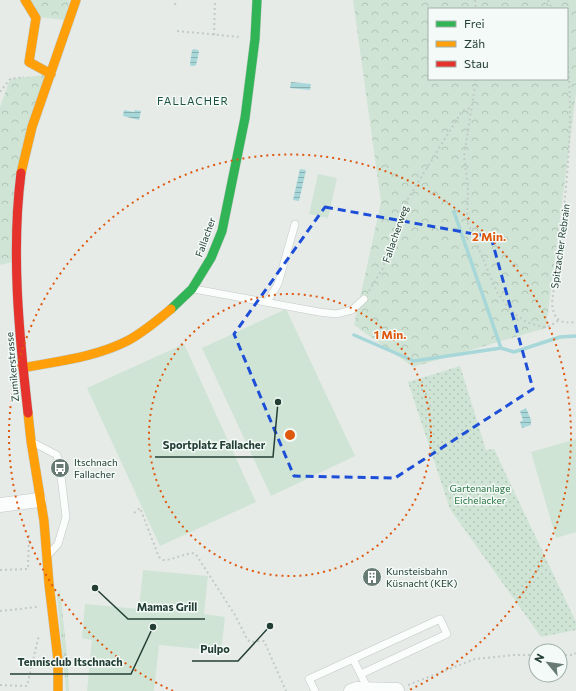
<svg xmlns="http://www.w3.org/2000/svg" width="576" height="691" font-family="Commissioner,sans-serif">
	<defs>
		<pattern id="grass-tufts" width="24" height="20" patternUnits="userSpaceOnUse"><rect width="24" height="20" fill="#cfe4d4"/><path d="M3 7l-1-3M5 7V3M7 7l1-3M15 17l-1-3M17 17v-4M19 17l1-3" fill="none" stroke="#b1c5b7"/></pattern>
		<pattern id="forest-crowns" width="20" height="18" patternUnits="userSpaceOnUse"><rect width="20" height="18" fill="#cfe4d4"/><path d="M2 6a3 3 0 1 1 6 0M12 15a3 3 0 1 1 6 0" fill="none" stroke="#b1c5b7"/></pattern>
		<pattern id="garden-dots" width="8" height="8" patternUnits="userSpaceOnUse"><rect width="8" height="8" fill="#cfe4d4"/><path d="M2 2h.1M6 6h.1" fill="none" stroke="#b1c5b7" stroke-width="1.8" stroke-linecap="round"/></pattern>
		<pattern id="water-rules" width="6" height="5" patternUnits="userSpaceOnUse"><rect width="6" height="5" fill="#a7d7d9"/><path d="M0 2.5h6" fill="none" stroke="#88b0b1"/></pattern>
	</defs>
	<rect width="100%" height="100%" fill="#e6ebe8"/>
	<path fill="url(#grass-tufts)" d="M60 590 68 664 69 691H66L57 595Z"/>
	<path fill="url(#forest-crowns)" fill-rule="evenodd" d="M30 0H70L64 20 39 17Z
		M353 0H576V94L546 328 413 367 354 325 381 202ZM429 9H567V79H429Z
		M51 74 32 127 16 261 0 265V107L10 79Z"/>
	<path fill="#cfe4d4" d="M318 174 337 178 328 218 309 214Z
		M286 309 355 456 271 496 202 348Z
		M184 344 256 502 160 546 87 388Z
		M576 439V532L556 538 531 452Z
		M143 570 208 576 204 614 225 617 221 651 159 645 154 691H87L92 640 82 638 85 604 139 609Z"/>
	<path fill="url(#garden-dots)" d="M460 366 486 450 494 449 576 622V630L541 637 450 509 408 382Z"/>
	<path fill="url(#water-rules)" d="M194 49 198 50 199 52 196 65 194 66H191L190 64 192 50Z
		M291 82 311 84 310 90 290 88Z
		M124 110 134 112 135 110 141 111 139 120 123 116Z
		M300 169 306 170 299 201 293 200Z
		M526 408 531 420V425L522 428 520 422 523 420 520 411Z"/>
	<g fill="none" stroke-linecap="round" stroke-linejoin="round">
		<path stroke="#a7d7d9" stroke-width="3.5" d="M454 212 501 348
			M354 335 414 361 501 348 514 352 560 337 576 336"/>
		<defs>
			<path id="lane" d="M194 289 319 312 336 314 352 310 364 299
				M267 302 278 284 295 224
				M34 443 57 455 60 468 66 517 58 544 49 554
				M353 659 368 689
				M315 691 309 679 440 619 447 634 361 674"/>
			<path id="street" d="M0 505 39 500
				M351 691 356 689 397 690"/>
			<path id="fast" d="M171 309 192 289 211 258 222 231 245 118 255 39 257 0"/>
			<path id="slow" d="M25 0 36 18 29 62 51 74
				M21 173 32 127 76 0
				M23 368C58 361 97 357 129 340 145 331 158 320 171 309
				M28 413 31 441 44 521 49 584 58 660V691"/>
			<path id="jam" d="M21 173C11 252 19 334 28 413"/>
		</defs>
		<use href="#lane" stroke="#c3c8c5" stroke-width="8"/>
		<use href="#street" stroke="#c3c8c5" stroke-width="15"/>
		<use href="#fast" stroke="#c1c9c5" stroke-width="10"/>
		<use href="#slow" stroke="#c1c9c5" stroke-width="10"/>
		<use href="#jam" stroke="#c1c9c5" stroke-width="10"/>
		<path stroke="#c2cbc6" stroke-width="2" stroke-dasharray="2 3" stroke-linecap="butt" d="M475 0 476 9
			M548 0 552 9
			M175 5 176 0
			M177 31 240 37
			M214 35 215 0
			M567 56C576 139 562 221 552 303 554 320 559 324 576 322
			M476 79 464 157 468 186 467 221 497 292 511 311 526 322 543 327 550 326 559 320
			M0 92 10 79 24 77
			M369 291 383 268 401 210 462 111 472 107
			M134 513 140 508 159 557 163 560C173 560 183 554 194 553L197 556 235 615 247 639 250 642 264 641 286 691
			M0 570 28 569 29 533
			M0 611 37 607
			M560 655H573L576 653
			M0 685 27 686 39 635
			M408 685 475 659 514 655H536"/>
		<use href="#lane" stroke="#fbfcfc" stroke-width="7"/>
		<use href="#street" stroke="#fbfcfc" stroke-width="14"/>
		<use href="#fast" stroke="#30b455" stroke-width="9"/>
		<use href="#slow" stroke="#ff9f0a" stroke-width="9"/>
		<use href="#jam" stroke="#e5322d" stroke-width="9"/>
	</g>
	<path fill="none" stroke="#1d4ed8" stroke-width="3" stroke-dasharray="8 5" stroke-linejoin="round" d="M325 207 491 237 533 389 395 478 294 476 234 334Z"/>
	<g fill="none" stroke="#de580e" stroke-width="2" stroke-dasharray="2 4">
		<circle cx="290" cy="435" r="141"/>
		<path d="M173 691A281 281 0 1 1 407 691"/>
	</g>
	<defs>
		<symbol id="bus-disc" viewBox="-11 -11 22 22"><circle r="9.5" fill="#677b74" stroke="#f4faf7"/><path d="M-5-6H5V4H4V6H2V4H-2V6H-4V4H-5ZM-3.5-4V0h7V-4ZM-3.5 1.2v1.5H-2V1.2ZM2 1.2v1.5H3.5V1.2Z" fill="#fff"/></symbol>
		<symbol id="building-disc" viewBox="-11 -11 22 22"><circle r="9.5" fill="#677b74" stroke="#f4faf7"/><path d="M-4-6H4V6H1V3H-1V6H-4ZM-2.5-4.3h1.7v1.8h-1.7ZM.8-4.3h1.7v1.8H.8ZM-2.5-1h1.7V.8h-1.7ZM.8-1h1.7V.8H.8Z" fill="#fff"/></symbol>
	</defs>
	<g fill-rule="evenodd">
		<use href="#bus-disc" x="49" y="457" width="22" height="22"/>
		<use href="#building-disc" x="361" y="566" width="22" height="22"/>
	</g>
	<g text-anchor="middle" stroke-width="3" stroke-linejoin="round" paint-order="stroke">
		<g font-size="10" fill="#233f35" stroke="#f4faf7">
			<text transform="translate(395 234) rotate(-71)" y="4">Fallacherweg</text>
			<text transform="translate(205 237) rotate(-70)" y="4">Fallacher</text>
			<text transform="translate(560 246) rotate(-82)" y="4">Spitzacher Rebrain</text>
			<text transform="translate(12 367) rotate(-95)" y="4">Zumikerstrasse</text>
		</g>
		<g font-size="10" fill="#233f35" stroke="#f4faf7" text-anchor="start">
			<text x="74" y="466">Itschnach<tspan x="74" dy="12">Fallacher</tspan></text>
			<text x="386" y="575">Kunsteisbahn<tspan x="386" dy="12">Küsnacht (KEK)</tspan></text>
		</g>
		<g font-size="10" fill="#2c7743" stroke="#f4faf7">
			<text x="480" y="492">Gartenanlage<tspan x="480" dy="12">Eichelacker</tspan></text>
		</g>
		<g font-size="11" letter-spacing="1" fill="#1e5241" stroke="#f4faf7">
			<text x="193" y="105">FALLACHER</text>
		</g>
	</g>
	<circle cx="290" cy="435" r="6" fill="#de580e" stroke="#f4faf7" stroke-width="2"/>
	<g font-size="12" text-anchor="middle" font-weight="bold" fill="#de580e" stroke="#f4faf7" stroke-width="3" stroke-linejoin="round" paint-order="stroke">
		<text x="489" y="241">2 Min.</text>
		<text x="390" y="339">1 Min.</text>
	</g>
	<path fill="none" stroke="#233f35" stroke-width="1.5" d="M278 402L273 457H155M95 588L128 619H205M270 626L238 661H192M153 627L131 674H10"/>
	<g fill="#233f35" stroke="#f4faf7" stroke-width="1.5">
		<circle cx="278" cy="402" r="4"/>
		<circle cx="95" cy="588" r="4"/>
		<circle cx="270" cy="626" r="4"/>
		<circle cx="153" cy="627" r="4"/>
	</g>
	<g font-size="11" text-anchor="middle" font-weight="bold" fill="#233f35" stroke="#f4faf7" stroke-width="3" stroke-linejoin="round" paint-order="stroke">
		<text x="214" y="449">Sportplatz Fallacher</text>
		<text x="167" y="611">Mamas Grill</text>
		<text x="215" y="653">Pulpo</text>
		<text x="70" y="666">Tennisclub Itschnach</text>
	</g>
	<rect x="428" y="8" width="140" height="72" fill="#f4faf7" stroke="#a0afa9"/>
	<rect x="436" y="21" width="20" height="6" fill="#30b455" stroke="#a0afa9"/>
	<text x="464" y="28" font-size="12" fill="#233f35">Frei</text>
	<rect x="436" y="41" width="20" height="6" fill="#ff9f0a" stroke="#a0afa9"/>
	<text x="464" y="48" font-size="12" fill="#233f35">Zäh</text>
	<rect x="436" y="61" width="20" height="6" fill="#e5322d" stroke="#a0afa9"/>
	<text x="464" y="68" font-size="12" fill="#233f35">Stau</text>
	<g transform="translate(548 663) rotate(299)"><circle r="19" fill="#f4faf7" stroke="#a0afa9"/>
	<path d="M0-3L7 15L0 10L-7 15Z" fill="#677b74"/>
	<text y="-6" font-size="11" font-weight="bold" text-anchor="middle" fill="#233f35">N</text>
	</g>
</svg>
